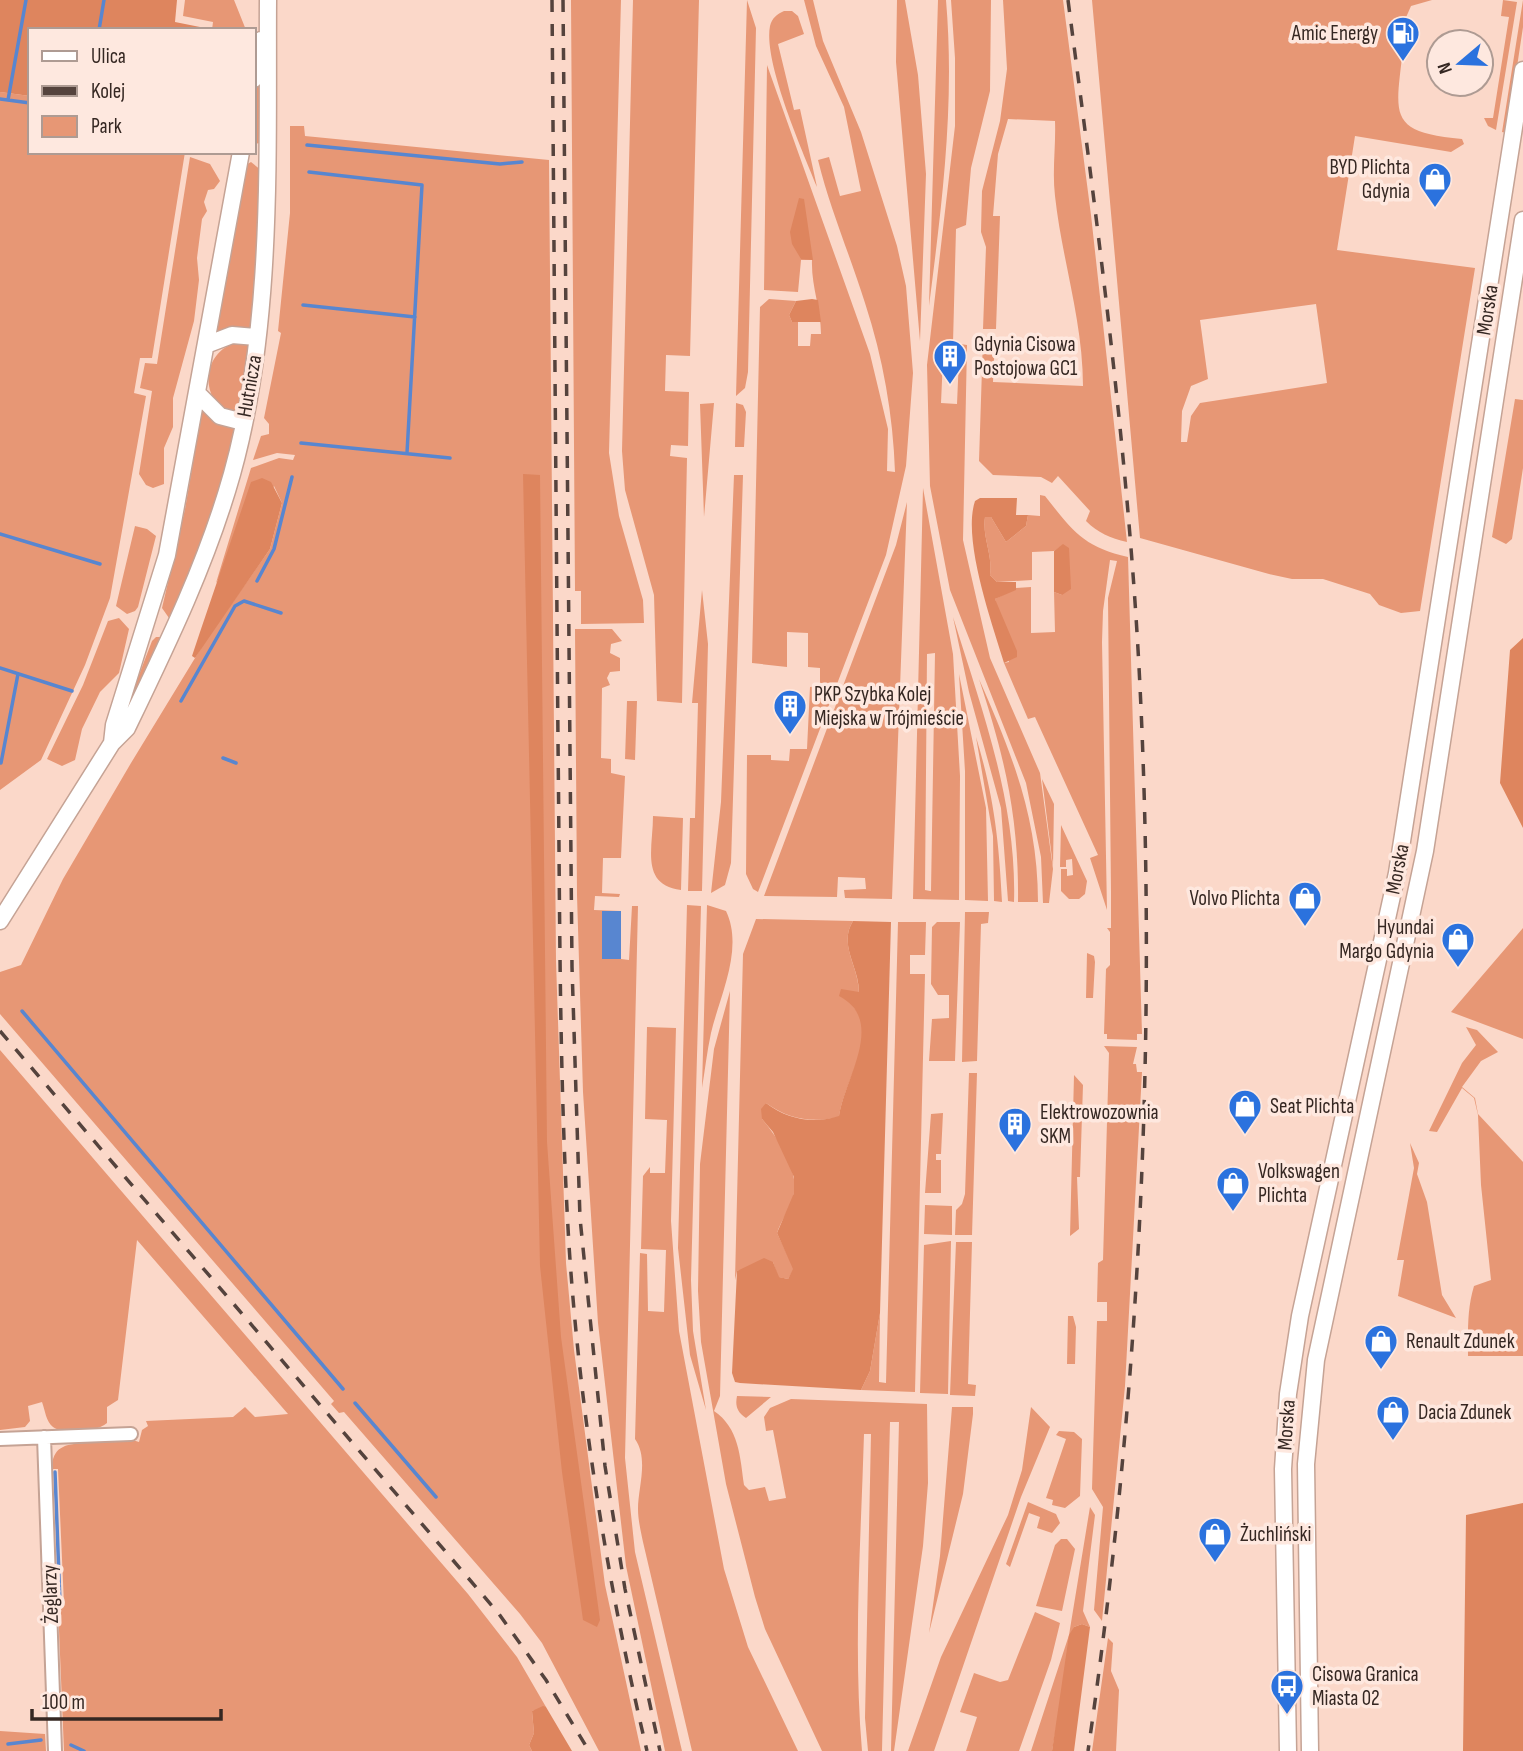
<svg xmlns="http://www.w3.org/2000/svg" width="1523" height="1751" font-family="'Sofia Sans Condensed',sans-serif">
	<rect width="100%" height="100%" fill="#fbd8c9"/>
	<path fill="#e79775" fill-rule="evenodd" d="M185 0H234L246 30H212L213 22 183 16Z
		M571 0H621L609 453 619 516 643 600 644 623 581 624V591H575Z
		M633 0H699L690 356 666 355 665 391 689 392 688 446 671 445 670 456 687 458 682 703 657 701 654 595 625 490 622 451Z
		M747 0 756 28 748 372 745 388 736 396Z
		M804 0H813L823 41 861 132 897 246 906 286 913 373 906 466 886 555 758 892 753 889 746 874 747 755H771V760L789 761 790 749H807L810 687 820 686V668L808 667V633L787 632V667L752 663 760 307 769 299 796 301 789 315 792 322H798V346H810L811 334H821C821 308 811 286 812 260H801L798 292 764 290 767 65 870 354 888 429 887 471 895 472C893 415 883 358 865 303 850 255 830 209 818 160L829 157 840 196 861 191 844 107 816 46Z
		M897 0H905L918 75 926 174 920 341 896 62Z
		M938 0H946C955 104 942 204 929 306Z
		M951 0H991L990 91 971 168 966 225 956 229 953 343 967 345 963 540 990 658 1040 773 1053 869 1049 903H1043L1041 857 1026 783 950 590 930 486 927 365 955 126V58ZM943 358H959L957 404 941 403Z
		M1003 0H1063L1091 215 1127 542C1110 538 1098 533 1086 521L1090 511 1058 476 1052 483 1041 477 993 475 979 461 983 338H995L993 382 1083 386C1083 321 1062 260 1055 196 1052 171 1056 146 1055 121L1008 119 998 154 993 216H1000L996 329H983L986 247 981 232 982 191 1000 121 1007 69Z
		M1092 0H1432L1411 6 1404 22H1401L1396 46 1403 48C1396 115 1386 132 1462 139L1464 144 1451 152 1355 136 1337 250 1475 268 1420 611 1401 613 1379 605 1370 594 1323 579H1292L1269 574 1140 538ZM1316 304 1327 383 1200 403 1191 416 1187 442H1181L1182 411 1191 386 1208 379 1200 320Z
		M1503 0 1517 2 1496 130 1488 126 1484 118H1493L1509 17 1501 16Z
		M1523 0V27L1507 133 1502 132Z
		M784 11H792L798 16 804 34 778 44 794 110 800 109 817 187C803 152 763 62 770 26 772 18 777 14 784 11Z
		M261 57 260 143 254 144V102Z
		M0 92 30 96V152H185L152 358H140L134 393 146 396 110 598 85 665 41 760 0 790Z
		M290 126H304L305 136 549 160 556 961 566 1263 574 1350 605 1585 641 1751H599L542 1643 520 1614 344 1412 339 1413 331 1404 334 1401 0 1014V972L21 965 63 879 131 763 206 640 270 549 282 503 274 486 216 583 251 468 279 458 293 460 295 455 277 453 253 460 261 436 269 434V424L264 418 281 333 278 331 290 213Z
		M190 157 210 164 220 181 214 189 208 190 204 202 207 211 202 219 197 258 199 280 194 321 173 398V427L164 448V484L153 488 146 485 139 474 152 391 140 388 145 363 157 364Z
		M251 162 262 171 251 327 215 335 244 166Z
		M238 342 249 345 239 410 231 413C197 399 203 350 238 342Z
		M1515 399 1523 400V468L1512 539 1506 544 1492 537Z
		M714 403 704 517 700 404Z
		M736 403 743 405 746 412 744 447H735Z
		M202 409 235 430C226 464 194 602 169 618L162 608 185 509Z
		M734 475H743L731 863 725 885 711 893 721 802Z
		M923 488 953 654 960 776 959 900 913 899ZM935 653 931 891H930L925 890 927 654Z
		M1040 495 1045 496C1072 530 1083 547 1128 557L1142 1034H1137V1040L1107 1039V1034H1104L1106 969 1110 965V932L1107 928H1111V891L1108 598 1117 561 1110 560 1103 611 1102 642 1107 910 1090 858 1098 855 1035 717 1028 719 1004 663 1009 662 995 599 1016 588 1031 587V633L1055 632 1054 592 1062 595 1063 545 1054 551 1032 552V580L997 582 990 575C993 555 982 537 985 517H991L1006 542 1026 526 1028 515 1040 516Z
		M907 502 892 899 845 898 844 890 866 889 865 878 838 877 837 897 764 896 896 545Z
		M135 526 147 529 156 536 138 607 135 611 127 614 116 606Z
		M702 590 708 644 702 891H688L690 818H695L698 703H692Z
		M953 617C982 710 1017 803 1014 902L1008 901 1001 808 969 692Z
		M119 618 129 629 119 673 100 692 82 729 75 760 62 766 47 759 83 685 108 621Z
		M575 629H612L622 641 611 644 610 653 620 658V671L610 672 607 678 610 685 602 688 601 758 611 759V773L625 776 621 858H603L602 893 620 894 619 897 595 896 594 910 621 911V959L629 960 632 906H638L625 1458 635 1552 682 1751H665L626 1566 598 1323 583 1092 577 895Z
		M156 637H162L122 719 152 641Z
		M959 674 986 808 988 901 965 900V771Z
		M979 679C1012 754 1038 818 1038 902H1018C1019 818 1005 758 979 679Z
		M627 701H637L635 760 625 759Z
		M976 737C994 796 999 841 1002 902L994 901 993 836Z
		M1042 779 1054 804 1053 866Z
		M653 816 683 818 681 890C640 885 653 848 653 816Z
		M1061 825 1087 881 1085 894 1079 899H1069L1061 891V869H1067V876L1073 875 1072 859 1066 860V867H1060Z
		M687 905 701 906 691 1280 693 1331 706 1410 690 1355 678 1248Z
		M707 905 726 911C744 949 720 995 711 1033 707 1051 705 1070 702 1088Z
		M965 912H989L988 923 981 924 977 1061 962 1062Z
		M756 919 853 921C838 945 859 966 859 993L848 1000C852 1006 859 1012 861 1019 870 1049 843 1086 839 1117 813 1123 789 1120 766 1103L762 1119C776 1135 799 1170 794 1193 792 1206 781 1220 777 1233L794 1269 788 1279 778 1277 773 1262 737 1271 735 1280 743 954Z
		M898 922H926L925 955H910V974H925L915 1392 861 1390 870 1371 880 1313 879 1382 886 1383Z
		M937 922H960L955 1061H929L932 1019 949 1018V995H938L931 984 932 927Z
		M1523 928V1039L1451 1012Z
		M1087 953 1094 956 1095 962 1093 998H1086Z
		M730 991 720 1396 714 1411C739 1428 740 1456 744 1485L749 1490 765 1487 769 1501 786 1498 773 1430 766 1431 764 1417 770 1408 791 1399 927 1404 928 1483 923 1546 894 1751H891L899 1422H890L882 1751H868L865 1718 871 1434H864C861 1540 853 1646 862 1751H822L765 1629 755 1597 726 1484 701 1342 698 1291 700 1164 714 1049Z
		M647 1027 676 1028 671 1221 679 1331 724 1569 748 1647 798 1751H692L643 1542C641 1532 638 1520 638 1509 638 1487 649 1459 635 1439L640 1253 647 1254 648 1311 664 1312 666 1250 641 1249 643 1176 650 1167V1173H665L667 1120 645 1119Z
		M1466 1027 1477 1030 1498 1052 1481 1061 1462 1087 1475 1098 1478 1114 1523 1162V1356H1468C1468 1331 1467 1309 1474 1286L1491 1280 1481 1185 1478 1115 1474 1098 1462 1088 1437 1132 1429 1131 1462 1063 1476 1045Z
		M1104 1046 1137 1047 1133 1064H1136L1137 1072H1142L1125 1386 1102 1621 1094 1610 1103 1507 1092 1489 1097 1321H1107V1302H1097L1098 1263 1103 1260 1109 1053Z
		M0 1050 468 1594 517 1657 546 1707 532 1711 534 1733 529 1745 532 1751H64L58 1606 64 1604 58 1469H52C52 1447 65 1444 84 1443V1440L126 1438 139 1442 142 1430 148 1426 146 1421 233 1417 245 1407 255 1417 288 1414 137 1240 118 1400 107 1407V1423C96 1432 66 1436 53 1427 46 1422 45 1410 42 1402L28 1406 30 1421 25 1427 0 1430Z
		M969 1073H977L972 1235H955L956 1210 962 1204 965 1194Z
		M1074 1075 1083 1085 1080 1177H1077L1079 1229 1070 1236Z
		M943 1113 941 1154H936V1160H941V1193H925L931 1114Z
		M1410 1143 1419 1163 1417 1174 1427 1202 1442 1295 1456 1318 1398 1296 1404 1260H1397L1414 1168Z
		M925 1205 952 1206V1235L924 1234Z
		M951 1241 948 1394 920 1393 924 1245Z
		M956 1242H972L968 1384 976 1385 975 1396 950 1395Z
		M1068 1316H1073L1076 1327 1075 1364H1067Z
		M737 1396 771 1397 746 1418C737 1412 735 1406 737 1396Z
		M952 1407H973V1414L963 1494 929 1633 940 1556Z
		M1031 1407 1050 1427 1021 1497 934 1751H908L941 1657 1008 1515 1022 1470Z
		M1059 1431 1074 1432 1082 1439 1080 1496 1065 1508 1052 1505 1053 1500 1046 1498 1066 1439 1056 1435Z
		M1028 1502 1056 1514 1060 1523 1052 1533 1037 1528 1040 1517 1029 1513 1010 1567 1006 1564Z
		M1090 1507 1095 1515 1083 1611 1090 1627 1082 1624 1074 1627 1052 1751H1031L1069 1635Z
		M1061 1539H1067L1075 1549 1062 1611 1036 1606 1055 1545Z
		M1035 1612 1060 1623 1051 1660 1019 1751H966L977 1717 960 1712 974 1673 1000 1682 1008 1680Z
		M1108 1638 1113 1643 1111 1671 1119 1690 1116 1751H1092Z
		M0 1731 45 1734 46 1751H0Z"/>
	<path fill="#de855e" d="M0 0H177L175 22 205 28 30 30V96L0 92Z
		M799 198 804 199 813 260 801 259 792 244 790 232Z
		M812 299 818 300 821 322H792L789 315 796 301Z
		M523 474 540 475 547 1142 561 1337 600 1620 597 1627 583 1620 562 1472 540 1266Z
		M262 478 271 482 282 503 270 549 195 658 192 656 200 632 251 482Z
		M980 498H1017L1016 515H1028L1026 526 1006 542 991 517H985C982 537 993 555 990 575L997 582H1016V590L995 599 1017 651V657L1004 663C992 623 962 540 975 501Z
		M1063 544 1069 548 1071 589 1062 595 1054 592V551Z
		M1523 638V828L1500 783 1510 650Z
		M853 921 891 922 880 1313 870 1371 861 1390 740 1383 735 1382 732 1373 737 1271 764 1258 773 1262 779 1277 788 1279 793 1269 777 1233 794 1193V1177L773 1132 762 1119 761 1109 766 1103C788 1120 814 1124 839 1116 844 1079 887 1021 839 996L841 989 859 992C859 966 838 945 853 921Z
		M1523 1503V1751H1463L1466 1515Z
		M1082 1624 1090 1627 1074 1751H1052L1069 1635 1074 1627Z
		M543 1706 546 1707 572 1751H532L529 1745 534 1733 532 1711Z"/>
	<path fill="#5886d0" d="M602 911H621V959H602Z"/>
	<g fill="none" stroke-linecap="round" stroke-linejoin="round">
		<path stroke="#5886d0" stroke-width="3.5" d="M99 30 104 0
			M0 99 30 103
			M8 100 26 0
			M307 145 500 164 522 162
			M309 172 422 185 407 453
			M303 305 415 317
			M301 443 450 458
			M0 534 100 564
			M257 581 274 549 292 477
			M0 668 72 691
			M181 701 235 606 244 601 281 613
			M223 758 236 763
			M1 763 18 674
			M22 1011 343 1389
			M355 1403 436 1497
			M55 1472 60 1603
			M8 1744 41 1740
			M71 1745 84 1751"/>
		<defs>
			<path id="minor" d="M44 1437 55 1751
				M0 1439 131 1434"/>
			<path id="major" d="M254 79 261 40
				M206 345 232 335 257 337
				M198 394 220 416 243 422
				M112 743 114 725 167 555 241 152
				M0 921 112 743 127 728C167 645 207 563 232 474 274 324 267 154 268 0
				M1288 1751 1283 1469 1288 1394 1300 1316 1397 873 1523 70
				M1310 1751 1306 1464 1316 1360 1425 851 1523 220"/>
		</defs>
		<use href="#minor" stroke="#c5a395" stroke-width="16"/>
		<use href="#major" stroke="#c5a395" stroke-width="19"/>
		<use href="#minor" stroke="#fff" stroke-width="12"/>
		<use href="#major" stroke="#fff" stroke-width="16"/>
		<path stroke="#55433d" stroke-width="3.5" stroke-dasharray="12 12" stroke-linecap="butt" d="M552 0C554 247 556 495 558 742 560 910 559 1078 569 1245 580 1415 608 1586 647 1751
			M563 0 572 967 580 1218 605 1466 625 1589 660 1751
			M1068 0C1097 222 1127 444 1139 667 1158 1029 1140 1393 1088 1751
			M0 1031 499 1614 546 1680 589 1751"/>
	</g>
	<defs>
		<symbol id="fuel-pin" viewBox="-11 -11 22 30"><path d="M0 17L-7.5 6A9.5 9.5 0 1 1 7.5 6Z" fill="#2b72de" stroke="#fee8df"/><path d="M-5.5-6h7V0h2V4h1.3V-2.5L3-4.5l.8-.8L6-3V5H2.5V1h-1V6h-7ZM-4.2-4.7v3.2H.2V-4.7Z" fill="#fff"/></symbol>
		<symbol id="shop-pin" viewBox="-11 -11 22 30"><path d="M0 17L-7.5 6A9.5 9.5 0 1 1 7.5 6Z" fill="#2b72de" stroke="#fee8df"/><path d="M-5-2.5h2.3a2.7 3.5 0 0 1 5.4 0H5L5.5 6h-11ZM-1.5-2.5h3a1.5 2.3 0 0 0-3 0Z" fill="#fff"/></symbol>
		<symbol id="building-pin" viewBox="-11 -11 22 30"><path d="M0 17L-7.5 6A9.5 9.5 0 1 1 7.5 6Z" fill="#2b72de" stroke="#fee8df"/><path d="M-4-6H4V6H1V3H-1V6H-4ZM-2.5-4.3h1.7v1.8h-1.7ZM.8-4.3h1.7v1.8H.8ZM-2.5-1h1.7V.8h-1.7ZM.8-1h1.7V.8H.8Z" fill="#fff"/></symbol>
		<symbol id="bus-pin" viewBox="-11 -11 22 30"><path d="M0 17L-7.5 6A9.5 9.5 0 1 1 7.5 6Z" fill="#2b72de" stroke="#fee8df"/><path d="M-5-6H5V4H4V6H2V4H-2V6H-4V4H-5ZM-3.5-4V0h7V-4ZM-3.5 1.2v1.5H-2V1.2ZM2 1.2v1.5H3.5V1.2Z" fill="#fff"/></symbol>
	</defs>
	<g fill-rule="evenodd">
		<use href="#fuel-pin" x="1384" y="14" width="38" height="52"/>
		<use href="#shop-pin" x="1416" y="160" width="38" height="52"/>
		<use href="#building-pin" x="931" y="337" width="38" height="52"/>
		<use href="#building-pin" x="771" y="687" width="38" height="52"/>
		<use href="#shop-pin" x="1286" y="879" width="38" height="52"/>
		<use href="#shop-pin" x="1439" y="920" width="38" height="52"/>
		<use href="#shop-pin" x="1226" y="1087" width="38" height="52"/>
		<use href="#building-pin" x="996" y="1105" width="38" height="52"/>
		<use href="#shop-pin" x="1214" y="1164" width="38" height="52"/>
		<use href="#shop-pin" x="1362" y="1322" width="38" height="52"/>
		<use href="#shop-pin" x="1374" y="1393" width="38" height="52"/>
		<use href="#shop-pin" x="1196" y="1515" width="38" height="52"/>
		<use href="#bus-pin" x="1268" y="1667" width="38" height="52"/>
	</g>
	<g text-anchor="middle" stroke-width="7" stroke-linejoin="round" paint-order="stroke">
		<g font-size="21" fill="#352722" stroke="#fee8df" text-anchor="start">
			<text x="1378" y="40" text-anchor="end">Amic Energy</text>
			<text x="1410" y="174" text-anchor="end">BYD Plichta<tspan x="1410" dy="24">Gdynia</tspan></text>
			<text x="974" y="351">Gdynia Cisowa<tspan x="974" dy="24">Postojowa GC1</tspan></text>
			<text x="814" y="701">PKP Szybka Kolej<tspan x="814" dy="24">Miejska w Trójmieście</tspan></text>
			<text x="1280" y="905" text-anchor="end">Volvo Plichta</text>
			<text x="1434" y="934" text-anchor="end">Hyundai<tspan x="1434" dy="24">Margo Gdynia</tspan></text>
			<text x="1270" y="1113">Seat Plichta</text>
			<text x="1040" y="1119">Elektrowozownia<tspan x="1040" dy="24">SKM</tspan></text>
			<text x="1258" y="1178">Volkswagen<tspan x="1258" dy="24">Plichta</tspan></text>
			<text x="1406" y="1348">Renault Zdunek</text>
			<text x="1418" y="1419">Dacia Zdunek</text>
			<text x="1240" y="1541">Żuchliński</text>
			<text x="1312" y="1681">Cisowa Granica<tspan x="1312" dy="24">Miasta 02</tspan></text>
		</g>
		<g font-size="21" fill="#352722" stroke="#fee8df">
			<text transform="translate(1487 310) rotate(-81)" y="7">Morska</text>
			<text transform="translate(249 386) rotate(-80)" y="7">Hutnicza</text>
			<text transform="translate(1397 869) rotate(-79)" y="7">Morska</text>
			<text transform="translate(1286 1425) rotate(-86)" y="7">Morska</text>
			<text transform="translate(50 1594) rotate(-92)" y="7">Żeglarzy</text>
		</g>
	</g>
	<rect x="28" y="28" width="228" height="126" fill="#fee8df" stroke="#ae9b93" stroke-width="2"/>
	<rect x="42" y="51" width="35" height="10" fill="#ffffff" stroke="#ae9b93" stroke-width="2"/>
	<text x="91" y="63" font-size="21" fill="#352722">Ulica</text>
	<rect x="42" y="86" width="35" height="10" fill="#55433d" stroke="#ae9b93" stroke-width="2"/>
	<text x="91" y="98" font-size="21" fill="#352722">Kolej</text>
	<rect x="42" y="116" width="35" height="21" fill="#e79775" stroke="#ae9b93" stroke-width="2"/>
	<text x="91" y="133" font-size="21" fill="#352722">Park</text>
	<g transform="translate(1460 63) rotate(251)"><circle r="33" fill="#fee8df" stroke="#ae9b93" stroke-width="2"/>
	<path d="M0-5L12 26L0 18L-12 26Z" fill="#2b72de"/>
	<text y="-10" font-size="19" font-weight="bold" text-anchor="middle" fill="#352722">N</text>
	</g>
	<path d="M32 1709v10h189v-10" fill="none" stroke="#352722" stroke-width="3.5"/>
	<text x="42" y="1709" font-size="21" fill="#352722" stroke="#fee8df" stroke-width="5" paint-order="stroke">100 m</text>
</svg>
